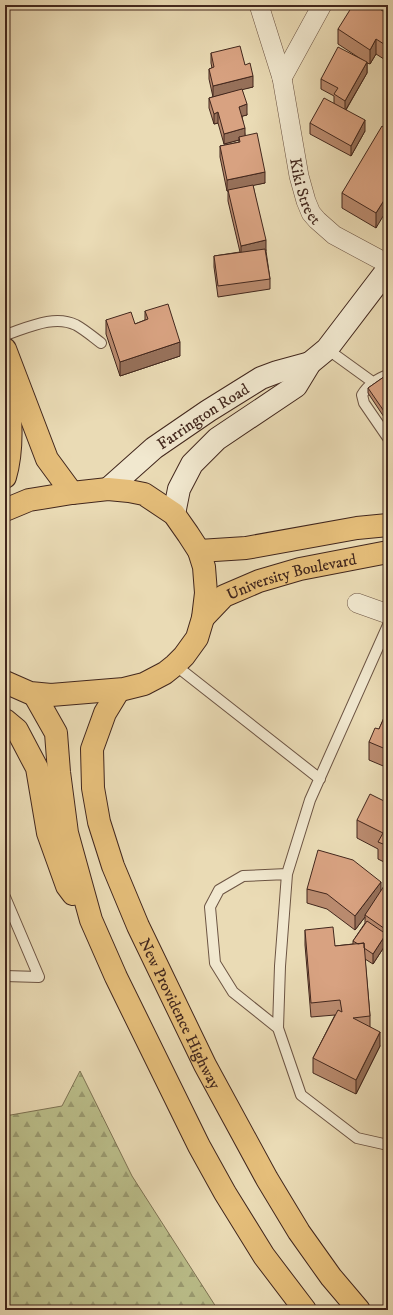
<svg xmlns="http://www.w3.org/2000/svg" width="393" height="1315" font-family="'IM FELL DW Pica',serif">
	<defs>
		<pattern id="forest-firs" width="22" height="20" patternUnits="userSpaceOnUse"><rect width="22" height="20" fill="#bbbf8b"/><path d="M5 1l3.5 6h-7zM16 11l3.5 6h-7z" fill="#9a9b71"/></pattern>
	</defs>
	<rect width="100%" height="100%" fill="#eadbb5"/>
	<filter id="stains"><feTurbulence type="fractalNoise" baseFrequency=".005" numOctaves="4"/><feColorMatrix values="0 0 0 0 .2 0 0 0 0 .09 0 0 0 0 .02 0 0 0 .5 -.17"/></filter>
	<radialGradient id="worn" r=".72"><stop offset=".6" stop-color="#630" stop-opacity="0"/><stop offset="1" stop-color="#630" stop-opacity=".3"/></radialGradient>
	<path fill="url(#forest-firs)" stroke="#7e7354" d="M80 1071 132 1176 218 1310H5V1116L62 1106Z"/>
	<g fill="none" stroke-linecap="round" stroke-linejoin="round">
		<defs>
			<path id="lane" d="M5 335C27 328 54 314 76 325 85 330 93 337 101 343
				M327 349 374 383
				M388 375C378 378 367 386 362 395L364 403 388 438
				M388 625 310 800 287 874 280 966 278 1028 301 1095 357 1138 388 1145
				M175 665 320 779
				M5 897 39 977 5 976
				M278 1028 233 992 215 963 210 907 219 890 243 876 287 874"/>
			<g id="street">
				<path id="s1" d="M259 5 282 78 299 176 306 201 311 213 317 220 334 235 388 264"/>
				<path d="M282 78 322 5"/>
				<path d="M357 603 388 614"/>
			</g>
			<g id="secondary">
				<path id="s2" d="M108 489 154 448 208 411 261 378 277 372 310 363"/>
				<path d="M174 514 179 489 192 464 217 439 296 386 310 363 327 349 388 269"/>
			</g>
			<g id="primary">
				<path d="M199 551 246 548 357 528 388 525"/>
				<path id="s3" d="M203 618 224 596 259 581 300 569 388 552"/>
			</g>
			<g id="highway">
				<path d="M5 349 47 459 72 493"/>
				<path d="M5 477C15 443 9 406 6 371"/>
				<path d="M5 510 29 500 72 493 108 489 129 491 144 494 174 514 188 534 199 551 204 567 206 593 203 618 197 638 184 656 175 665 165 673 144 684 124 689 51 695 30 693 5 682"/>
				<path id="s4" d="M119 690 105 713 92 749 93 788 99 822 113 866 138 926 205 1065 267 1179 299 1232 331 1277 359 1310"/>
				<path d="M34 694 56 733 59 772 67 833 91 920 116 977 199 1146 225 1193 264 1256 305 1310"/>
				<path d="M5 720 17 730 37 768 48 833 67 886 73 894"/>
			</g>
		</defs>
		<use href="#lane" stroke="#6c5443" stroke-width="12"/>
		<use href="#street" stroke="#6c5443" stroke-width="20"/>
		<use href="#secondary" stroke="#42271d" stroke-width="24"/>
		<use href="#primary" stroke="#42271d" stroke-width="24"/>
		<use href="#highway" stroke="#42271d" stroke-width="24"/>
		<use href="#lane" stroke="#f1e8cf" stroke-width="10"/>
		<use href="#street" stroke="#f1e8cf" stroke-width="19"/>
		<use href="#secondary" stroke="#f1e8cf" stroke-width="22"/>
		<use href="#primary" stroke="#e5be7a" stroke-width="22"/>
		<use href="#highway" stroke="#e5be7a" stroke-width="22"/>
	</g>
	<path fill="#ba8b6f" stroke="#42271d" d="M388 14V59L387 61 376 54 370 64 367 63V73L346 110 365 131 351 156 310 134V123L334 104V96L321 89V79L364 61 338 44V29Z
		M211 53 245 65 253 87 242 89 247 115 242 116 245 135 265 183 253 185 266 251 270 279V289L218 297 214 267V256L240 252 228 201V191H227L220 157V146L239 142V140L224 144 218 123 214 124 209 108V98L213 97 209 79V69L212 68 211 63Z
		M388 130 376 228 342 208V193Z
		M145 311 180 356 120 376 106 334V320L135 324 145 320Z
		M388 374V423L368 393V388Z
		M388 695V768L369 760V742L379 729 387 711V698Z
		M388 792V864L378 859V849L357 838V820L384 801Z
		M307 889 381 891 388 889V945L386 944 373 964 365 959 370 1016V1027L380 1046 356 1094 313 1073V1058L335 1015 311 1017 305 945V930L335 946 353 944V941L365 923V917L355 930 327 909 307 903Z"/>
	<path fill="#97715a" stroke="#42271d" d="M388 14V29L385 19Z
		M376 39V54L370 64V50Z
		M388 44V59L387 61V46Z
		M367 62V73L345 111V101Z
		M253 76V87L213 97V86Z
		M247 104V115L239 117V107Z
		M218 112V123L214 124V114Z
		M365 120V131L351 156V146Z
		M245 128V138L239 137V140L224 144V134Z
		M265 172V183L227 191V180Z
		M388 194V208L376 228V213Z
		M266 240V251L241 257V246Z
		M180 342V356L120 376V362Z
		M381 882V896L365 915V917L355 930V916Z
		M386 934V944L373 964V954Z
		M380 1032V1046L356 1094V1080Z"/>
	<path fill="#d8a281" stroke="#42271d" d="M353 5H373L388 14 385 19 388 21V44L387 46 376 39 370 50 338 29Z
		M240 46 245 65 250 63 253 76 213 86 209 69 214 67 211 53Z
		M338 47 367 62 345 101 334 94 338 88 321 79Z
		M242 89 247 104 239 107 245 128 224 134 218 112 214 114 209 98Z
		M324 98 365 120 351 146 310 123Z
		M382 126 388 130V194L376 213 342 193Z
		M257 133 265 172 227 180 220 146 240 142 239 137Z
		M253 185 266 240 241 246 228 190Z
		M265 249 270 279 218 286 214 256Z
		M168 304 180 342 120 362 106 320 131 312 135 324 148 319 145 311Z
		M388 374V417L368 388Z
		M387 711H388V750L369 742 375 728 379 729Z
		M388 792V846L378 842 383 833 357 820 370 794 384 801Z
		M318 850 353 860 381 882 355 916 327 894 307 889Z
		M384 886 388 889V931L365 915Z
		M367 921 386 934 373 954 364 948V943L358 944 353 941Z
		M333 927 335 946 364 943 370 1016 353 1018 380 1032 356 1080 313 1058 338 1010 342 1012 340 1000 311 1003 305 930Z"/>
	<g text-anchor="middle" stroke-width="3.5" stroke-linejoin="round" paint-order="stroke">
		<g font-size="16" fill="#42271d" stroke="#f1e8cf">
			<text dy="6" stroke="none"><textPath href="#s1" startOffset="192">Kiki Street</textPath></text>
			<text dy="6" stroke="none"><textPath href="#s2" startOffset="120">Farrington Road</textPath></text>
			<text dy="6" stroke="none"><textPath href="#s3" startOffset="101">University Boulevard</textPath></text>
			<text dy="6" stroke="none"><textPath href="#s4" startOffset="347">New Providence Highway</textPath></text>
		</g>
	</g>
	<rect width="393" height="1315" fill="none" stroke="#eadbb5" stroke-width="20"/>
	<rect x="6" y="6" width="381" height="1303" fill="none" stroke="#42271d" stroke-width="2"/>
	<rect x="10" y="10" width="373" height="1295" fill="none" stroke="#42271d"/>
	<rect width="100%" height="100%" filter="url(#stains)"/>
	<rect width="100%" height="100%" fill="url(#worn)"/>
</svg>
